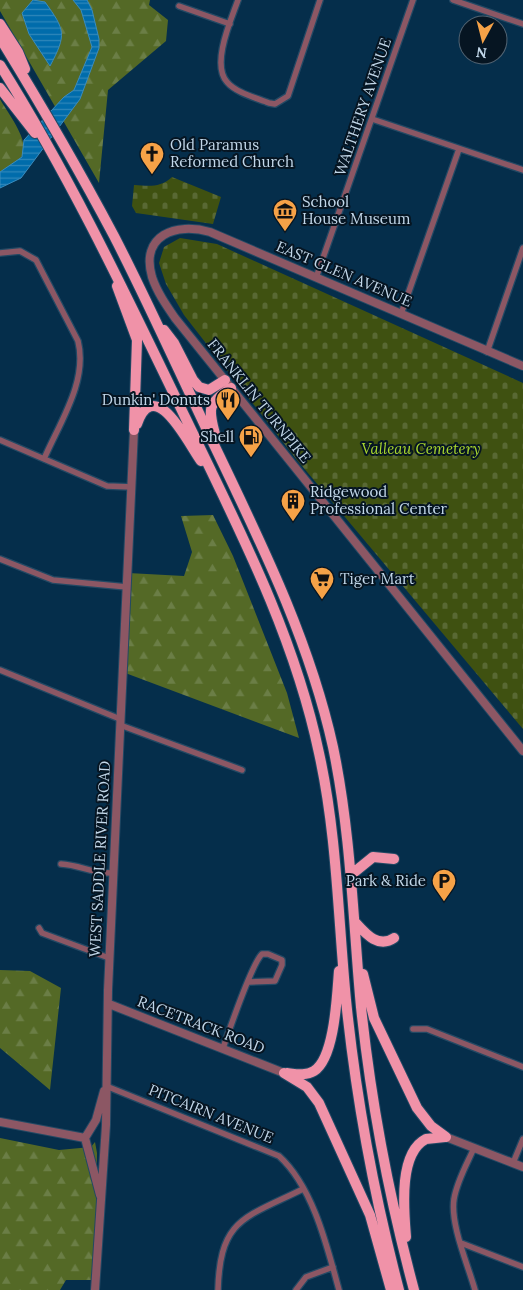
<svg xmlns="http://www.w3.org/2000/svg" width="523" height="1290" font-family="Lora,serif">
	<defs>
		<pattern id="forest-firs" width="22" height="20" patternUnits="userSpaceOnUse" patternTransform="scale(1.25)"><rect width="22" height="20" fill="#546926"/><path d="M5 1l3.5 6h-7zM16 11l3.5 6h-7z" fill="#6b7e46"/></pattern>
		<pattern id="cemetery-stones" width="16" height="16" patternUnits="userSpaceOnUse" patternTransform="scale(1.25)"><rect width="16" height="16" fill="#3f5111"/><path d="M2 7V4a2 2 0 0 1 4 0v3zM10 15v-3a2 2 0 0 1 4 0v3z" fill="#596934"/></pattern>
		<pattern id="water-rules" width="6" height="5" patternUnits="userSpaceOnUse" patternTransform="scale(1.25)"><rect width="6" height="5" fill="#006cab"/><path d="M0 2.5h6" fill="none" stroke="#2f87ba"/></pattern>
	</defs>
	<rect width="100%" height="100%" fill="#052e4b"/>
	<path fill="url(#forest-firs)" d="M0 0H150L149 5 168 20 166 41 108 90 99 183 0 11Z
		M0 99C7 112 31 142 22 156 19 163 7 168 0 172Z
		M213 515 233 556 287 693 299 738 120 671 128 573 184 576 192 552 181 516Z
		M0 970 30 971 61 988 50 1090 0 1048Z
		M0 1138 59 1150 91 1147 95 1142 97 1153 95 1280H66L60 1290H0Z"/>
	<path fill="url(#cemetery-stones)" d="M172 177 221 197 213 224 136 213 132 206 134 185C149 186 160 188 172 177Z
		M180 238 217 244 523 383V729L297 460 184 315 166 284 159 263 164 247Z"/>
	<path fill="url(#water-rules)" stroke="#3a8cbe" d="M33 0 45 2C65 30 67 34 50 66L29 34 22 13Z
		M73 0H87L92 10 99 39V48L80 99 21 178 0 188V172L22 157 24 140 64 97 74 90 92 47 81 10Z"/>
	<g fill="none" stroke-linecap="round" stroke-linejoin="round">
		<defs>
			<path id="minor" d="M238 0C231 20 211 64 227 82 236 93 257 98 269 103L275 104 288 96 320 0
				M453 0 523 24
				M179 6 230 24
				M372 119 523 170
				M0 253 20 251 36 260 78 341C88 381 60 422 44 459
				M316 278 413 0
				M401 314 459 149
				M487 352 523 248
				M0 440 107 486 132 487
				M0 559 53 580 127 587
				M0 670 120 719
				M120 725 242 770
				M61 864C80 865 94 874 113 873
				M39 928 42 933 109 958
				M413 1029H427L523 1067
				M223 1048C229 1031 252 963 262 954H268L282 960V965L275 981 249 982
				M106 1086 279 1156C313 1187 327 1246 339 1290
				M474 1148C467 1164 457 1181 454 1199 450 1224 468 1265 475 1290
				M513 1163 523 1139
				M461 1243 523 1267
				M218 1290C220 1218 245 1218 303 1189
				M296 1290 306 1277 333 1267"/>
			<path id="tertiary" d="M523 366 210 232C176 222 140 235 152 277 157 292 166 305 175 318L523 751
				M109 1004 284 1073
				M0 1122 85 1138
				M446 1137 523 1167
				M85 1138 100 1195
				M85 1138 96 1120 104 1091
				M95 1290 106 1125 108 990 134 430"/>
			<path id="trunk" d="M0 24 18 52 25 69
				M0 38C40 103 78 168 114 236 147 300 176 365 207 430 256 533 308 634 333 747 351 833 353 920 361 1007 371 1102 389 1197 414 1290
				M0 65C71 178 128 299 186 419 238 527 294 634 319 753 337 834 338 917 346 1000 356 1098 374 1195 399 1290
				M0 88 35 133
				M117 286 137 340 134 430
				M164 330 174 343 193 380 199 387 209 390 225 380
				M137 424C155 373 189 445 201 461
				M216 438C209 410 205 405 231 388
				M352 874 373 857 394 859
				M355 922C365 933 378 949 394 938
				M363 974 374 1018 417 1108 431 1126 446 1137
				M284 1073 307 1087 319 1103 370 1215 391 1290
				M287 1073C296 1074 306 1076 314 1071 335 1058 337 994 339 971
				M406 1237C404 1211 398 1153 426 1139L445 1137"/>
		</defs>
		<use href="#minor" stroke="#234964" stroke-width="8"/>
		<use href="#tertiary" stroke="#234964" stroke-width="10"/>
		<use href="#trunk" stroke="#234964" stroke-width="12"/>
		<use href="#minor" stroke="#8c5764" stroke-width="5.5"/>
		<use href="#tertiary" stroke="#8c5764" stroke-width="8"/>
		<use href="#trunk" stroke="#f092a8" stroke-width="10"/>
	</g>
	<defs>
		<symbol id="church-pin" viewBox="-11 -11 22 30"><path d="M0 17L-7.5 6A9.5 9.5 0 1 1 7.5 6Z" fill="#f6a247" stroke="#061522"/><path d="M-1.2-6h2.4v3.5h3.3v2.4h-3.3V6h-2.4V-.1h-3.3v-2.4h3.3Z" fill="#111"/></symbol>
		<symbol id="museum-pin" viewBox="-11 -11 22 30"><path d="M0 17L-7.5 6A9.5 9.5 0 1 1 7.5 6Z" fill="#f6a247" stroke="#061522"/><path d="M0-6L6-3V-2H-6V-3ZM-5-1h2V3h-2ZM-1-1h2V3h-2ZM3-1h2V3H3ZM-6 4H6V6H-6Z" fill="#111"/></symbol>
		<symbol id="restaurant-pin" viewBox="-11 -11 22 30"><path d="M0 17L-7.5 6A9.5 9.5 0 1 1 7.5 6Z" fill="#f6a247" stroke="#061522"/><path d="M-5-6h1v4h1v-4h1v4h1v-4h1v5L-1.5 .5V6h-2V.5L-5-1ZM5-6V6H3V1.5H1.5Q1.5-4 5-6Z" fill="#111"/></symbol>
		<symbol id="fuel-pin" viewBox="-11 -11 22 30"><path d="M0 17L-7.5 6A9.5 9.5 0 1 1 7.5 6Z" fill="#f6a247" stroke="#061522"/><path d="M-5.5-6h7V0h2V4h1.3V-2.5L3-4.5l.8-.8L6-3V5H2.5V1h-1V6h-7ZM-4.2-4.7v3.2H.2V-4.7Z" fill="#111"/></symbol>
		<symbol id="building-pin" viewBox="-11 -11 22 30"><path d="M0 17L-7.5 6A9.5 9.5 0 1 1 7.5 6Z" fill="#f6a247" stroke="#061522"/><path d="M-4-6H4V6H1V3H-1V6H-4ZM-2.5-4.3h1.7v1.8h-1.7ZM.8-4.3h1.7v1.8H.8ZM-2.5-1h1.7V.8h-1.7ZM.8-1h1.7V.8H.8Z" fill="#111"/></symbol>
		<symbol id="supermarket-pin" viewBox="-11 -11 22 30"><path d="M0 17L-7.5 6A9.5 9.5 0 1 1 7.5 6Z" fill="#f6a247" stroke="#061522"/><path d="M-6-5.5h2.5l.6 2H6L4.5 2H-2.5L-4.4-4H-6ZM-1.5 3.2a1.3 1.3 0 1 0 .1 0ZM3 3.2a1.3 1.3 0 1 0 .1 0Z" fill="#111"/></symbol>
		<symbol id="parking-pin" viewBox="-11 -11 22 30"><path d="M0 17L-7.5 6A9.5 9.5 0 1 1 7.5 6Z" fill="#f6a247" stroke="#061522"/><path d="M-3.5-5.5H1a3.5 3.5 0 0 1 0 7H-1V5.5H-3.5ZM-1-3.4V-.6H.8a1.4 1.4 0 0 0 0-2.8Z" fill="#111"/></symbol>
	</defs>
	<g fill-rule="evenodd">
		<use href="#church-pin" x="138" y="140" width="28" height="38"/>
		<use href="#museum-pin" x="271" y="197" width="28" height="38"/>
		<use href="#restaurant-pin" x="214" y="386" width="28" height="38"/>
		<use href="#fuel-pin" x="237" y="423" width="28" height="38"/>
		<use href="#building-pin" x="279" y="487" width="28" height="38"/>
		<use href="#supermarket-pin" x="308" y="565" width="28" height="38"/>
		<use href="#parking-pin" x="430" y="867" width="28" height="38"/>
	</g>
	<g text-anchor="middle" stroke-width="4" stroke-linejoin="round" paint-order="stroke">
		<g font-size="15" fill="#c2d7e9" stroke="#061522">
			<text transform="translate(363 107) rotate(-71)" y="5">WALTHERY AVENUE</text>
			<text transform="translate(344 274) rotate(23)" y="5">EAST GLEN AVENUE</text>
			<text transform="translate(259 401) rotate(51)" y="5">FRANKLIN TURNPIKE</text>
			<text transform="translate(100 859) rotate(-87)" y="5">WEST SADDLE RIVER ROAD</text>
			<text transform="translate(201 1025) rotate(21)" y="5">RACETRACK ROAD</text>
			<text transform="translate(211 1114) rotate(22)" y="5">PITCAIRN AVENUE</text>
		</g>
		<g font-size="15" fill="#c2d7e9" stroke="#061522" text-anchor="start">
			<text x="170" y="150">Old Paramus<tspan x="170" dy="17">Reformed Church</tspan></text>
			<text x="302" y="207">School<tspan x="302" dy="17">House Museum</tspan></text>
			<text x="210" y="405" text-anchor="end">Dunkin' Donuts</text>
			<text x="234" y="442" text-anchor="end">Shell</text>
			<text x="310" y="497">Ridgewood<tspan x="310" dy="17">Professional Center</tspan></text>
			<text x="340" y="584">Tiger Mart</text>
			<text x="426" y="886" text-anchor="end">Park &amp; Ride</text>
		</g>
		<g font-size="15" font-style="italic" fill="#a9d72f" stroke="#061522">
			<text x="421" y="454">Valleau Cemetery</text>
		</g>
	</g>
	<g transform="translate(483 40) rotate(187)"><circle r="24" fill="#061522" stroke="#516372"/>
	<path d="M0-4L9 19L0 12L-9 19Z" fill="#f6a247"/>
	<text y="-8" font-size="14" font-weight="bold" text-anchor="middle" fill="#c2d7e9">N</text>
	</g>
</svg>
